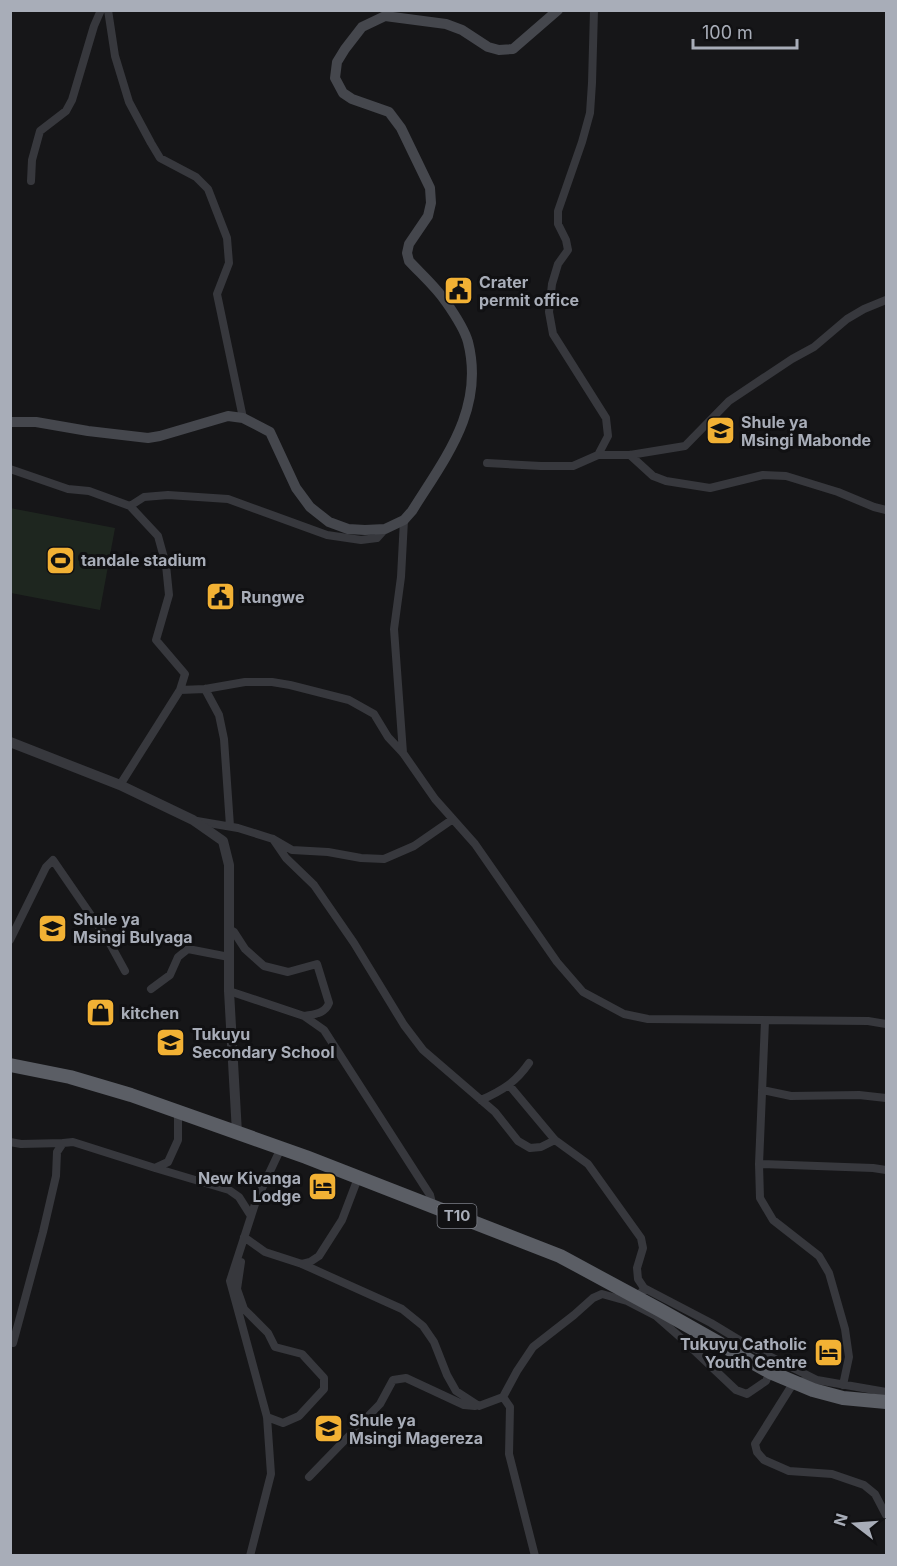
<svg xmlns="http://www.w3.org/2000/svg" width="897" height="1566" font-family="Inter,sans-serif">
	<rect width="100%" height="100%" fill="#161618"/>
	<path fill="#1e261f" d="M10 508 115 528 100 610 11 593Z"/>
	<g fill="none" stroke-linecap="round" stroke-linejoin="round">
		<path stroke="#37383d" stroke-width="8" d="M108 10 115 56 129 102 151 143 160 158 196 177 208 189 227 238 229 263 217 294 243 418
			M594 10 592 83 590 113 582 142 558 211V224L566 240 568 250 558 264 552 284 549 312 553 334 606 418 608 436 598 455
			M31 181 32 160 40 131 66 111 72 100 94 26 101 10
			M630 455 653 476 666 481 710 488 763 475 786 476 838 492 874 507 886 510
			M487 463 541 466H573L598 455H630L685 446 729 401 792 359 814 347 847 319 864 309 886 300
			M10 469 68 489 89 491 130 506 158 536 166 565 169 595 156 640 185 674 180 690 120 785
			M130 506 144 497 168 495 228 499 327 535 361 540 377 538 385 529
			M205 689 219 715 224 739 230 826
			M180 690 205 689 245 682H272L290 685 349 700 374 714 388 737 403 753 435 799 475 844 557 962 583 992 624 1014 648 1019 868 1021 886 1024
			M403 753 394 629 401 577 404 520
			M197 821 238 828 273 839 292 850 328 852 361 858 384 859 414 846 453 819
			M273 839 286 858 314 885 354 943 404 1025 423 1050 495 1112 518 1141 530 1148 541 1147 555 1140
			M229 929 234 932 245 949 264 966 288 972 317 964 329 1003C325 1014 314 1014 304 1016
			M10 940 46 867 53 860 108 940 125 971
			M151 989 170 975 178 957 188 949 229 957
			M229 991 304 1016 324 1030 430 1195 433 1207
			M765 1021 759 1164 760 1198 773 1220 819 1256 829 1273 845 1329 849 1357 843 1385
			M509 1085 555 1140 588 1164 641 1238 643 1248 637 1268 638 1279 644 1288 638 1298
			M762 1090 791 1096 859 1095 886 1098
			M481 1100C503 1090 516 1082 529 1063
			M10 1142 21 1144 63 1143
			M759 1164 873 1168 886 1170
			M155 1168 229 1190 239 1197 251 1216
			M244 1237 265 1252 302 1264 402 1309 423 1326 434 1342 447 1375 456 1391 479 1406 503 1397 517 1371 533 1347 574 1315 593 1298 602 1294 627 1301 656 1316 660 1310
			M241 1262 237 1289 244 1309 268 1333 275 1347 302 1354 324 1378V1389L299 1416 283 1423 267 1417
			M302 1264 310 1262 319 1256 342 1220 358 1178
			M644 1288 711 1323 749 1346 817 1380
			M656 1316 680 1337 736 1390 747 1394 766 1381 770 1372
			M13 1343 43 1232 56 1176 57 1152 63 1143 73 1142 155 1168 168 1162 178 1140V1112
			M886 1392 817 1380 794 1382 755 1444 757 1452 764 1460 789 1471 832 1474 864 1485 875 1494 886 1515
			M503 1397 510 1407 509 1454 535 1556
			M309 1477 380 1404 393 1380 406 1378 464 1405 475 1406
			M250 1556 271 1474 267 1417 230 1281 256 1201 281 1148"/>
		<path stroke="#37383d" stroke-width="10" d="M10 742 120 785 193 820 223 841 229 865V991L237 1133"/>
		<path stroke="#45474d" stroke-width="10" d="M10 422H36L88 431 148 438 160 436 228 416 243 418 270 432 296 488 310 507 329 522 348 529 365 530 385 529 404 520 412 511C445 458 485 409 468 342 465 331 453 312 446 302 436 287 421 274 409 261L407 253 409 244 428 216 431 203 430 188 401 128 389 112 352 99 343 93 335 78 337 62 345 49 362 27 385 16 446 24 462 30 488 47 499 50 513 49 558 10"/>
		<path stroke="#5b5e65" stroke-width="14" d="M10 1065 70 1077 131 1095 306 1157 560 1256 660 1310 770 1372 813 1390 843 1398 886 1402"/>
	</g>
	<defs>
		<symbol id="civic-square" viewBox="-11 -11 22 22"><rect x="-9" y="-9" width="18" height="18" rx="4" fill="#f2b134" stroke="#111113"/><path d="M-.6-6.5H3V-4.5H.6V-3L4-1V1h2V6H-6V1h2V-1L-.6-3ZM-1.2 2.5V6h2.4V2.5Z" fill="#111"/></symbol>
		<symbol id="school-square" viewBox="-11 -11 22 22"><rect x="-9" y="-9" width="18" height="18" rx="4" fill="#f2b134" stroke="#111113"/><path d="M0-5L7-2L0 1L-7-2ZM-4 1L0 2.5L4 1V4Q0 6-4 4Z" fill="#111"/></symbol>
		<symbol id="stadium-square" viewBox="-11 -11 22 22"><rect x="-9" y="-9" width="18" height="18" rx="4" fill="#f2b134" stroke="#111113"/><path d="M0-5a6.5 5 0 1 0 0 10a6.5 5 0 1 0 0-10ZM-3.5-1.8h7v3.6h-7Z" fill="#111"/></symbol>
		<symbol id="shop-square" viewBox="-11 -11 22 22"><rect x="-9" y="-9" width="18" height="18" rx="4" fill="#f2b134" stroke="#111113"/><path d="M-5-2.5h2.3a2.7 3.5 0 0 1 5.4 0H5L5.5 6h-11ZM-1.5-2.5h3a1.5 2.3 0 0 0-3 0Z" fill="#111"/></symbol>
		<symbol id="hotel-square" viewBox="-11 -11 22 22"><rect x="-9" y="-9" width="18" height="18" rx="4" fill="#f2b134" stroke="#111113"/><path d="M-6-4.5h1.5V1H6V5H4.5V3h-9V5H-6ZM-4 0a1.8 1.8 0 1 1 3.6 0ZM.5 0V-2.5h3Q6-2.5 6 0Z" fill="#111"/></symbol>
	</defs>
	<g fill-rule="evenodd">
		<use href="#civic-square" x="442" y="274" width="33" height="33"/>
		<use href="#school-square" x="704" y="414" width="33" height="33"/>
		<use href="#stadium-square" x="44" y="544" width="33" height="33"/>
		<use href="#civic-square" x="204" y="580" width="33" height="33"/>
		<use href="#school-square" x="36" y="912" width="33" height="33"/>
		<use href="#shop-square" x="84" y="996" width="33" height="33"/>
		<use href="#school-square" x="154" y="1026" width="33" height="33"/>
		<use href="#hotel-square" x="306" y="1170" width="33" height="33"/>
		<use href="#hotel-square" x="812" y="1336" width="33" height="33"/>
		<use href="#school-square" x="312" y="1412" width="33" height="33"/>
	</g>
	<g text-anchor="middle" stroke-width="6" stroke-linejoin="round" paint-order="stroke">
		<rect fill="#111113" stroke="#7b7e86" stroke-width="1.5" x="437.5" y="1204" width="39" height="24" rx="4.5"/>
		<g font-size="15" font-weight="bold" fill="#a8adb8">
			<text x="457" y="1221">T10</text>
		</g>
		<g font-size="16" font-weight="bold" fill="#a8adb8" stroke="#111113" text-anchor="start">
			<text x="479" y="288">Crater<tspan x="479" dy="18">permit office</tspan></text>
			<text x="741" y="428">Shule ya<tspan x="741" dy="18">Msingi Mabonde</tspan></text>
			<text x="81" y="566">tandale stadium</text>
			<text x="241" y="603">Rungwe</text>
			<text x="73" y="925">Shule ya<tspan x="73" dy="18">Msingi Bulyaga</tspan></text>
			<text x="121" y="1019">kitchen</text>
			<text x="192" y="1040">Tukuyu<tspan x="192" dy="18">Secondary School</tspan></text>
			<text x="301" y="1184" text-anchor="end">New Kivanga<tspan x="301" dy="18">Lodge</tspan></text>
			<text x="807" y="1350" text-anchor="end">Tukuyu Catholic<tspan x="807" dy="18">Youth Centre</tspan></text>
			<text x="349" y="1426">Shule ya<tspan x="349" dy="18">Msingi Magereza</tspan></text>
		</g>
	</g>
	<rect width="897" height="1566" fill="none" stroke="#a8adb8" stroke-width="24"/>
	<g transform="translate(855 1524) rotate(287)" stroke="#111113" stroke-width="4.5" paint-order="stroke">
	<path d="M0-4.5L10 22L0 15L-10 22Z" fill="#a8adb8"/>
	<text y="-9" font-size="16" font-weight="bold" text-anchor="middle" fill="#a8adb8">N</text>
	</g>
	<path d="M693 39v9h104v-9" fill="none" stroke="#a8adb8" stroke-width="3"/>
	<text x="702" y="39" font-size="18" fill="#a8adb8" stroke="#111113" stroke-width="4.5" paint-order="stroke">100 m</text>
</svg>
